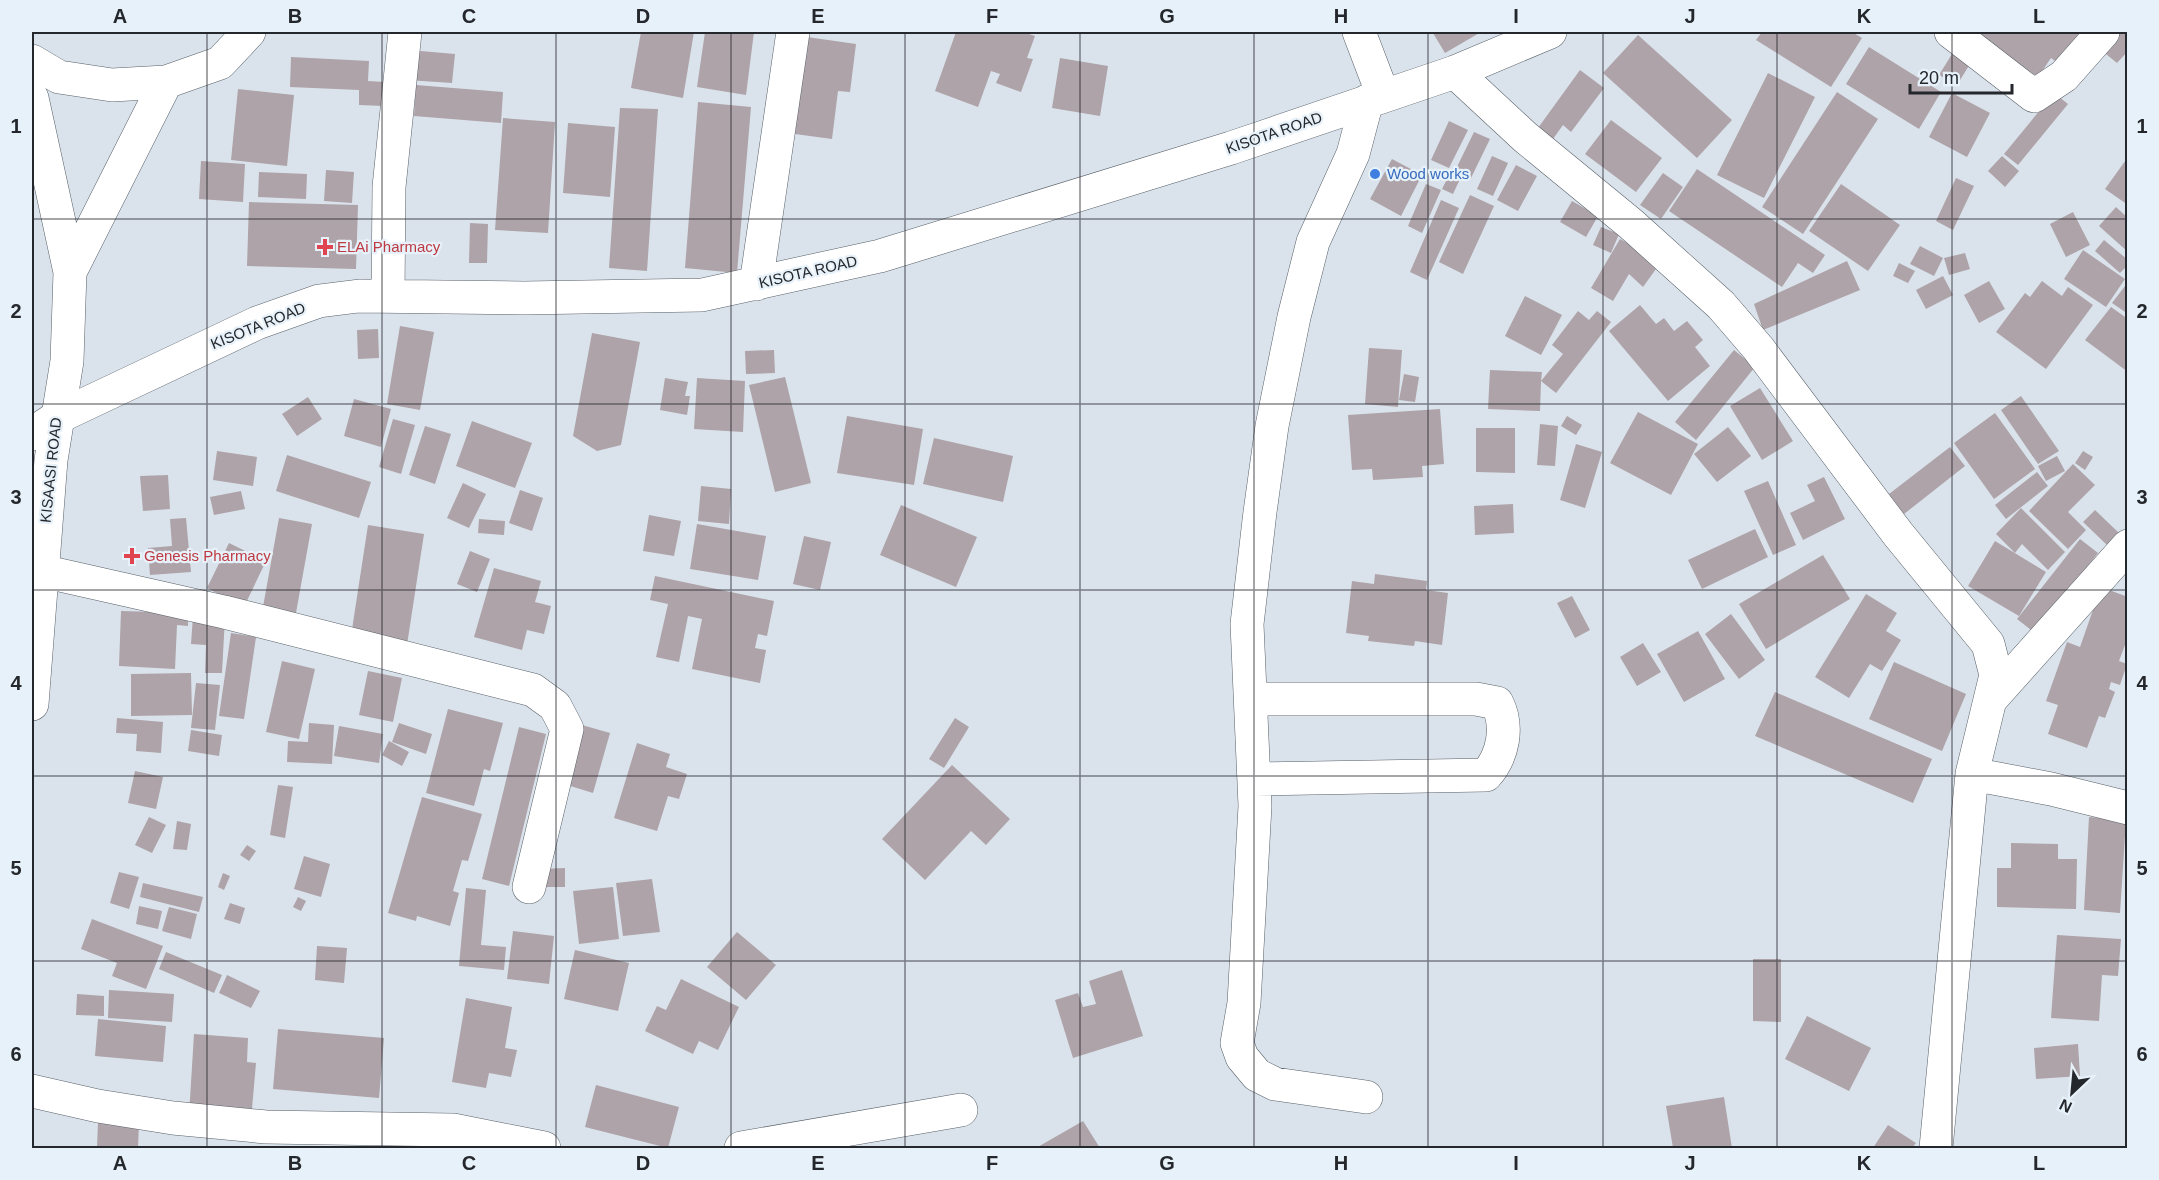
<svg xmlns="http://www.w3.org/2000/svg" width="2159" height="1180" font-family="Helvetica,sans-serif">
	<rect width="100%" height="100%" fill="#dae3ec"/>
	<path fill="#aea3a8" d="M641 32H694L683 98 631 88Z
		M705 32H754L746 95 697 87Z
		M956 32H1023L1035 36 1027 58 1033 59 1021 92 996 83 1000 74 991 71 978 107 935 91Z
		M1435 32H1481L1445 53 1433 33Z
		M1762 32H1852L1862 38 1831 87 1756 40Z
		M1971 32H2081L2059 64 2051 58 2038 77Z
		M2117 32H2128V51L2117 63 2101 50Z
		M1638 35 1732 120 1697 158 1603 73Z
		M807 37 856 44 850 92 838 91 832 139 795 134Z
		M1869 47 1941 92 1919 129 1846 84Z
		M409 50 455 54 452 83 407 80Z
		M1952 54 1970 64 1957 85 1939 75Z
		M291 57 369 61 368 81 385 82 384 106 359 105V90L290 87Z
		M1060 58 1108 66 1100 116 1052 108Z
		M1580 70 1604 88 1571 132 1563 125 1553 139 1538 128Z
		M1768 73 1815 97 1764 198 1717 175Z
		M416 85 503 92 501 123 414 116Z
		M238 89 294 95 287 166 231 160Z
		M1837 92 1878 119 1803 234 1762 207Z
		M1952 93 1990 113 1967 157 1929 137Z
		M2054 93 2068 104 2018 165 2004 154Z
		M698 102 751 107 737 273 685 268Z
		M620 108 658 109 647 271 609 268Z
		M503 118 555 122 548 233 495 230Z
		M1611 120 1662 158 1636 192 1585 154Z
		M1449 121 1468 130 1449 168 1431 160Z
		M568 123 615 127 610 197 563 193Z
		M1474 132 1490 139 1471 178 1455 171Z
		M1492 156 1508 163 1493 196 1477 189Z
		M2002 156 2019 171 2005 187 1988 171Z
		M2128 157V205L2105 189Z
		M1392 159 1422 175 1401 216 1370 199Z
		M201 161 245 164 243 202 199 199Z
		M1516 165 1537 176 1518 211 1497 200Z
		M1697 169 1825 255 1813 273 1798 263 1782 287 1669 211Z
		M326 170 354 172 352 203 324 201Z
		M259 172 307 174 306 199 258 197Z
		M1663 173 1683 187 1661 219 1640 205Z
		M1449 175 1460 179 1453 194 1442 189Z
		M1956 178 1974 186 1953 230 1936 221Z
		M1426 184 1441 190 1422 233 1408 226Z
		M1841 184 1900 225 1868 271 1809 231Z
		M1470 195 1494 206 1463 274 1439 262Z
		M1441 200 1459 208 1427 280 1410 272Z
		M1572 201 1598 216 1586 237 1560 222Z
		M249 202 358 205 356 269 247 266Z
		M2116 207 2128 218V252L2099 226Z
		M2073 212 2090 245 2066 257 2050 224Z
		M470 223 488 224 487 263H469Z
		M1601 227 1619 234 1611 253 1593 245Z
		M1620 239 1642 251 1656 269 1643 287 1629 274 1613 301 1591 288Z
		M2104 240 2128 260V265L2120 273 2095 251Z
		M1920 246 1943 258 1934 276 1910 264Z
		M2083 250 2125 279 2106 307 2064 279Z
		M1965 253 1970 269 1949 275 1944 258Z
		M1847 261 1860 290 1763 330 1754 304Z
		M1899 263 1915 271 1908 283 1893 276Z
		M1943 276 1953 295 1926 309 1916 290Z
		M1989 281 2005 309 1979 323 1964 295Z
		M2042 281 2062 296 2068 287 2093 305 2046 369 1996 332 2025 293 2030 297Z
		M2128 282V314L2112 303Z
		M1525 296 1562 315 1541 355 1505 336Z
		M1640 305 1656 324 1664 318 1674 331 1687 321 1703 340 1695 347 1710 366 1668 401 1609 331Z
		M2111 307 2128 319V372L2085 340Z
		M1578 311 1589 320 1597 311 1611 322 1556 393 1541 381 1540 411 1488 409 1490 370 1542 372 1541 381 1563 354 1552 345Z
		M400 326 434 332 420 410 387 404Z
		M378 329 379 358 358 359 357 330Z
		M592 333 640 342 621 445 597 451 573 436Z
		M1369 348 1402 350 1398 407 1365 404Z
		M774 350 775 373 746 374 745 351Z
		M1734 350 1755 367 1696 440 1675 422Z
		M1404 374 1419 377 1415 402 1399 400Z
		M785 377 811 483 775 492 749 385Z
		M665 378 688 382 685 396H690L687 415 660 410Z
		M697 378 745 381 743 432 694 429Z
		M1760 388 1793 441 1762 460 1730 406Z
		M2021 396 2059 451 2038 464 2001 410Z
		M308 397 322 419 297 436 282 414Z
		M354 399 391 409 381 447 344 436Z
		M1440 409 1444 464 1422 466 1423 477 1373 480 1372 469 1352 470 1348 415Z
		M1638 412 1698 444 1671 495 1610 463Z
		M1995 413 2035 469 1994 499 1954 443Z
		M847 416 923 429 914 485 837 473Z
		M1567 416 1582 425 1576 435 1561 426Z
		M393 419 415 425 401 474 379 467Z
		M472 421 532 443 515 488 456 466Z
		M1540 424 1558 426 1555 466 1537 465Z
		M425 426 451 434 435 484 409 475Z
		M1728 427 1751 456 1717 482 1694 454Z
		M1476 428H1515V473L1476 472Z
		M934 438 1013 456 1003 502 923 484Z
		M1576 444 1602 452 1585 508 1560 500Z
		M1950 447 1965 466 1904 514 1889 494Z
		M217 451 257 457 253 486 213 480Z
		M2083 451 2093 457 2085 470 2075 463Z
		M287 455 371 482 359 518 276 491Z
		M2057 456 2065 471 2046 481 2038 466Z
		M2073 464 2095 485 2068 512 2086 530 2068 549 2029 511Z
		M2037 472 2048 486 2006 519 1995 505Z
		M168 475 170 509 143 511 140 476Z
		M1824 477 1845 519 1803 540 1790 513 1815 501 1807 485Z
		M1768 481 1796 545 1773 555 1744 491Z
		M463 483 486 494 469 528 447 518Z
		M701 486 731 489 729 524 698 521Z
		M520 490 543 498 532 531 509 523Z
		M241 491 245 509 214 515 210 497Z
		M1513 504 1514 533 1475 535 1474 506Z
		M901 505 977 537 956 587 880 555Z
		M2021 508 2065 552 2048 570 2022 544 2015 553 1996 534Z
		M2095 510 2119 533 2107 545 2083 522Z
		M649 515 681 521 674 556 643 551Z
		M186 518 191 572 150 575 148 548 172 546 170 519Z
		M279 518 312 524 294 624 261 618Z
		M479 519 505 521 504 535 478 533Z
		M697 524 766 536 758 580 690 569Z
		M368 525 424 534 407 645 351 636Z
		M1755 529 1768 557 1702 589 1688 560Z
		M804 536 831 542 820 590 793 584Z
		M2080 539 2098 553 2035 633 2017 619Z
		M1995 541 2046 572 2019 616 1968 586Z
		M229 543 266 561 244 607 207 588Z
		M470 551 490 559 477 592 457 584Z
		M1823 555 1850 599 1766 649 1739 604Z
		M494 568 541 581 535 602 551 606 544 634 527 630 522 650 474 637Z
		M1375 574 1427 581 1426 590 1448 593 1442 645 1415 641 1414 646 1368 641 1369 636 1346 633 1352 581 1374 584Z
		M655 576 774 601 767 636 758 634 755 648 766 650 760 683 692 669 702 619 688 616 679 662 656 657 668 604 650 600Z
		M2101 587 2128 597V637L2119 661 2127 664 2120 685 2111 682 2109 689 2115 692 2105 718 2099 716 2087 748 2048 734 2058 705 2046 701 2067 642 2080 647Z
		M1866 594 1897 613 1886 631 1901 640 1882 671 1870 664 1849 698 1815 677Z
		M1572 596 1590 630 1575 638 1557 603Z
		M121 611 188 613V626L177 625 175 669 119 666Z
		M1731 614 1765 660 1739 679 1705 634Z
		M193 616 225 617 222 673H205L206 645 191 644Z
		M1698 631 1725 679 1684 702 1657 654Z
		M231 633 256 637 244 719 219 716Z
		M1643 643 1661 672 1637 686 1620 657Z
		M282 661 315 669 299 739 266 732Z
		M1894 662 1966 694 1942 751 1869 719Z
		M368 671 402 678 393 722 359 715Z
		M191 673 192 715 131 716V674Z
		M196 683 220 685 215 730 191 728Z
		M1775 692 1932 759 1913 803 1755 736Z
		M448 709 503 723 490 771 484 769 474 806 426 793Z
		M117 718 163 722 161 753 136 751 137 734 116 733Z
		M955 718 969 727 944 768 929 759Z
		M309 723 334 725 332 764 287 762 288 741 308 742Z
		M399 723 432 734 426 754 392 742Z
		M582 725 610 733 593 793 564 784Z
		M339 726 383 734 379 763 334 756Z
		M519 727 546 734 509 886 482 879Z
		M191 730 222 735 219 756 188 751Z
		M389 741 409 752 402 766 382 755Z
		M637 743 670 754 666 767 687 774 679 799 668 796 657 831 614 818Z
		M952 765 1010 819 986 845 971 831 925 880 882 839Z
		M135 771 163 777 156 809 128 803Z
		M278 785 293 787 285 838 270 835Z
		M422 797 482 814 468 861 462 860 453 891 459 893 450 926 417 916 416 921 388 913Z
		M149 817 166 825 152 853 135 845Z
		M2089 817 2126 820 2120 913 2084 910Z
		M177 821 191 824 187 850 173 849Z
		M2011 843 2058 844V859H2077L2076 909 1997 907V868H2011Z
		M247 845 256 851 249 861 240 855Z
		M304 856 330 864 321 897 294 889Z
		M565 868V887H540V869Z
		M119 872 139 877 129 909 110 903Z
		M223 873 230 876 224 890 218 887Z
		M652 879 660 932 623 936 616 883Z
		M143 883 203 897 199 912 140 897Z
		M613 887 619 939 579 944 573 891Z
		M466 888 486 890 481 945 506 947 504 970 459 966Z
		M298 897 306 901 301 911 293 907Z
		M230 903 245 908 240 924 224 919Z
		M139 906 162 911 158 929 136 924Z
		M169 907 197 914 191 939 162 931Z
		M92 919 163 946 146 989 112 976 117 963 81 949Z
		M513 931 554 936 549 984 507 979Z
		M737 932 776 965 746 1000 707 967Z
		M2057 935 2121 939 2118 976 2102 975 2099 1021 2051 1018Z
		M317 946 347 948 344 983 315 980Z
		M575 950 629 963 618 1011 564 999Z
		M166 952 222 975 214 993 159 969Z
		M1753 959H1781V1022L1753 1021Z
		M1122 970 1143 1036 1073 1058 1055 1000 1078 993 1083 1007 1096 1004 1089 981Z
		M227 975 260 991 251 1008 219 993Z
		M681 979 739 1007 718 1050 699 1041 693 1054 645 1031 657 1006 666 1010Z
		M109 990 174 994 172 1022 108 1018Z
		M77 994 104 996V1016L76 1015Z
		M466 998 512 1007 505 1048 517 1050 511 1077 489 1073 486 1088 452 1082Z
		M1807 1016 1871 1048 1849 1091 1785 1059Z
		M98 1019 166 1026 163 1062 95 1056Z
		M278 1029 384 1038 379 1098 273 1089Z
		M194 1034 248 1038 247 1062 256 1063 251 1120 189 1115Z
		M2078 1044 2080 1076 2036 1079 2034 1048Z
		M596 1085 679 1107 668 1148 585 1127Z
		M1724 1097 1732 1148H1673L1666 1106Z
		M1083 1121 1100 1148H1036Z
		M98 1122 139 1123 138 1148H97Z
		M1888 1125 1916 1143 1912 1148H1873Z
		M441 1135 445 1148H399Z"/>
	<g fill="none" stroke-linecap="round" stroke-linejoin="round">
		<defs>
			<path id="minor" d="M1359 32 1383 95
				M1951 32 2034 96 2064 76 2103 32
				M1455 72 1525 137 1631 224 1721 305 1758 348 1898 534 1988 644 1996 675 1972 774 1936 1148
				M756 284 793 32
				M388 296 389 187 405 32
				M32 434 56 418 257 323 319 301 359 296 524 298 702 295 880 256 1231 148 1455 72 1550 32
				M42 571 224 612 533 690 555 706 567 729 529 887
				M1992 698 2128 546
				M1251 699H1476L1497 703C1509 727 1503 756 1486 775L1254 779
				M1972 774 2051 789 2128 808
				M32 1091 98 1106 173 1118 266 1127 453 1130 544 1148
				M1366 1097 1275 1084 1257 1075 1242 1057 1237 1043 1244 1003 1255 806 1247 624 1260 512 1272 426 1294 317 1313 242 1353 154 1367 101
				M741 1148 961 1110"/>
			<path id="major" d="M32 61 59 77 112 85 166 82 220 63 249 32
				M32 98 70 272 67 361 51 460 32 704
				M70 272 166 82"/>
		</defs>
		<use href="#minor" stroke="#586068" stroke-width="34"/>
		<use href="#major" stroke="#586068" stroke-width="34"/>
		<use href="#minor" stroke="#fff" stroke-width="33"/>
		<use href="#major" stroke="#fff" stroke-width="33"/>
	</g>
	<path fill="none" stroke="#24272b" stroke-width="1.5" stroke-opacity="0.55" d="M207 32V1148M382 32V1148M556 32V1148M731 32V1148M905 32V1148M1080 32V1148M1254 32V1148M1428 32V1148M1603 32V1148M1777 32V1148M1952 32V1148M32 219H2128M32 404H2128M32 590H2128M32 776H2128M32 961H2128"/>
	<circle fill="#3f7fe0" stroke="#e7f1f9" stroke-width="2" cx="1375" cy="174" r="6"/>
	<g fill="#e0444e" stroke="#e7f1f9" stroke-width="2">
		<path d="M322 238h6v6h6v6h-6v6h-6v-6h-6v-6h6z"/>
		<path d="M129 547h6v6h6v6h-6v6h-6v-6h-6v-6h6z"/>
	</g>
	<g text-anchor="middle" stroke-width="4.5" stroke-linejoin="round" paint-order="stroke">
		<g font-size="15" fill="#24272b" stroke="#e7f1f9">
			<text transform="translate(1274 133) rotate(-19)" y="5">KISOTA ROAD</text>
			<text transform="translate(808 272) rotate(-13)" y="5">KISOTA ROAD</text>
			<text transform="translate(258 326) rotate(-22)" y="5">KISOTA ROAD</text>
			<text transform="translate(51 470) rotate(-84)" y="5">KISAASI ROAD</text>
		</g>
		<g font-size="15" fill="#366cbe" stroke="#e7f1f9" text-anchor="start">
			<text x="1387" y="179">Wood works</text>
		</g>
		<g font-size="15" fill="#be3a42" stroke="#e7f1f9" text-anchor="start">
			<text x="337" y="252">ELAi Pharmacy</text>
			<text x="144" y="561">Genesis Pharmacy</text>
		</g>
	</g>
	<rect width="2159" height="1180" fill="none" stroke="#e7f1f9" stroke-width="66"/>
	<g transform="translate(2072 1093) rotate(206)" stroke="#e7f1f9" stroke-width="4.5" paint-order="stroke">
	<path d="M0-4.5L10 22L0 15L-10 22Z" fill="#24272b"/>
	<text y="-9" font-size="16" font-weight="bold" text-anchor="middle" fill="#24272b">N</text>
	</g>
	<path d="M1910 84v9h102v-9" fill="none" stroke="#24272b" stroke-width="3"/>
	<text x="1919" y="84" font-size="18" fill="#24272b" stroke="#e7f1f9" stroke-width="4.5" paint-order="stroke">20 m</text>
	<rect x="33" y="33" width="2093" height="1114" fill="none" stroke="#24272b" stroke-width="2"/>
	<g font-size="20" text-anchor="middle" font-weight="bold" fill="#24272b">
		<text x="120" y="23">A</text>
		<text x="295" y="23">B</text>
		<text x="469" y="23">C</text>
		<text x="643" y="23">D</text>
		<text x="818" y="23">E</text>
		<text x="992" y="23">F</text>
		<text x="1167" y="23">G</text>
		<text x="1341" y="23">H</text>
		<text x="1516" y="23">I</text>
		<text x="1690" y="23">J</text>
		<text x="1864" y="23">K</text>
		<text x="2039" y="23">L</text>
		<text x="16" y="133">1</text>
		<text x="2142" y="133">1</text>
		<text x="16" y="318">2</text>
		<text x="2142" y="318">2</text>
		<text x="16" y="504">3</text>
		<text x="2142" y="504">3</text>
		<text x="16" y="690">4</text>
		<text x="2142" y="690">4</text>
		<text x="16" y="875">5</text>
		<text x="2142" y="875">5</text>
		<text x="16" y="1061">6</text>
		<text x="2142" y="1061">6</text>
		<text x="120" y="1170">A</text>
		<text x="295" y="1170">B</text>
		<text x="469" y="1170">C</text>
		<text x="643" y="1170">D</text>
		<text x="818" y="1170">E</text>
		<text x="992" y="1170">F</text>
		<text x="1167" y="1170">G</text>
		<text x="1341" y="1170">H</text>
		<text x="1516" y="1170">I</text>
		<text x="1690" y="1170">J</text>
		<text x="1864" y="1170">K</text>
		<text x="2039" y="1170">L</text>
	</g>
</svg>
